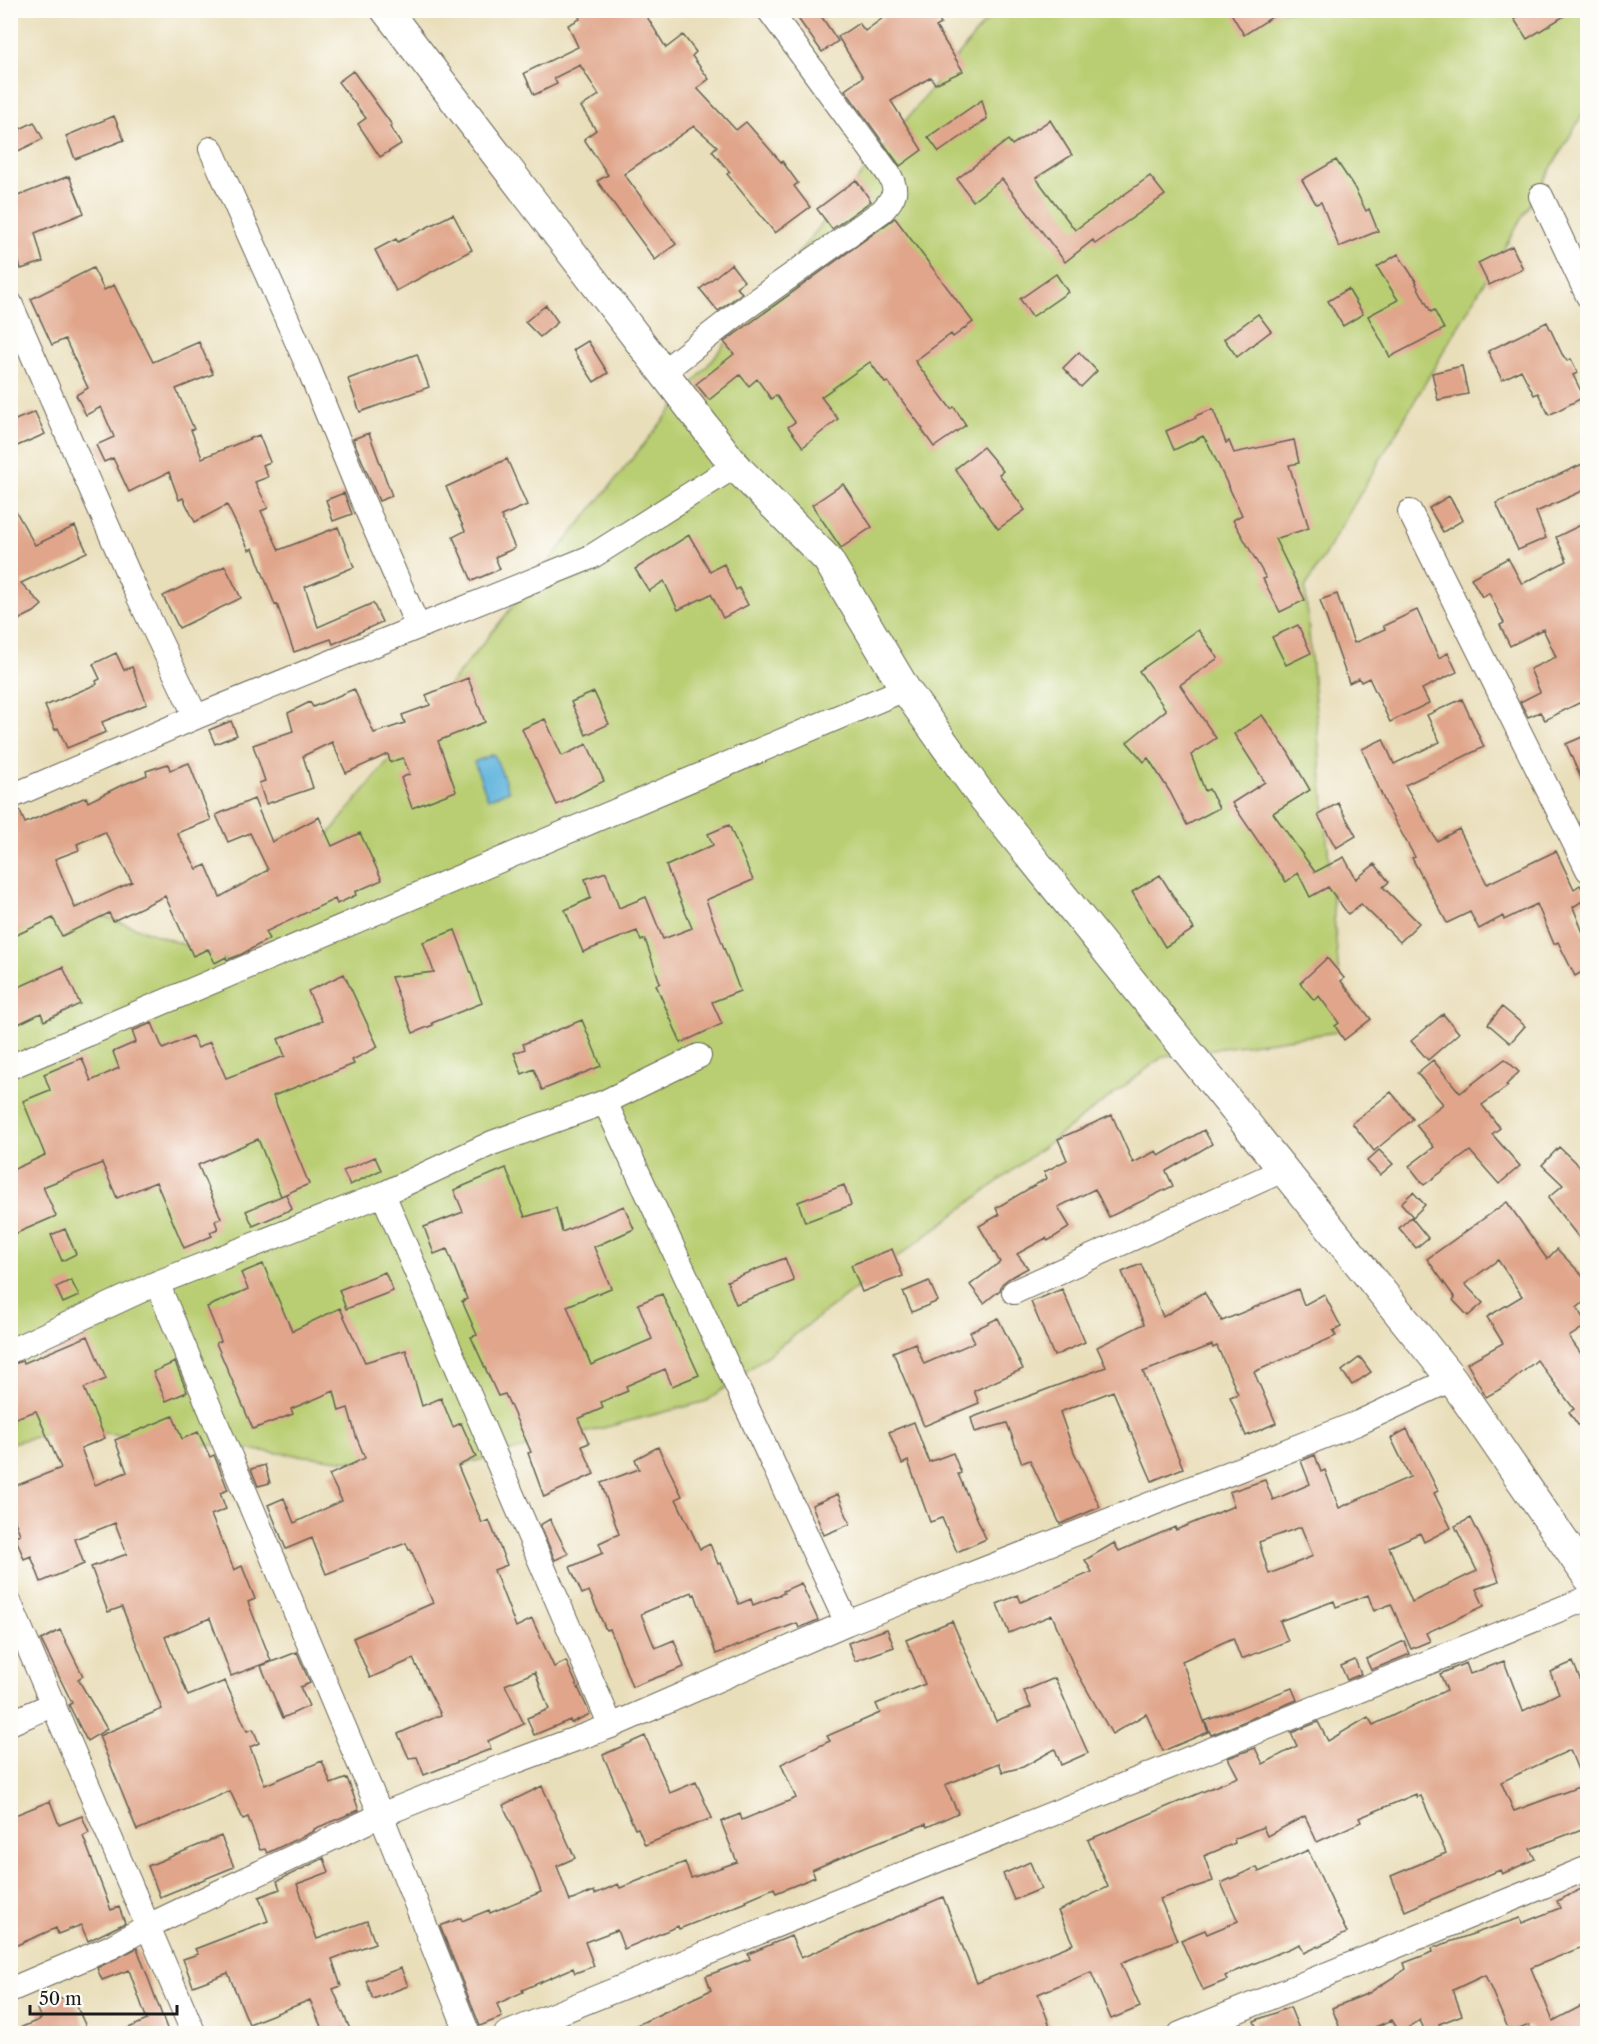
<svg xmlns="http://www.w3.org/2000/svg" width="1598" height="2044" font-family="'Libre Caslon Text',serif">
	<rect width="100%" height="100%" fill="#fdfcf7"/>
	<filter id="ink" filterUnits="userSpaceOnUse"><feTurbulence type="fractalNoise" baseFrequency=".0167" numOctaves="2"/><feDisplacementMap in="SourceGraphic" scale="12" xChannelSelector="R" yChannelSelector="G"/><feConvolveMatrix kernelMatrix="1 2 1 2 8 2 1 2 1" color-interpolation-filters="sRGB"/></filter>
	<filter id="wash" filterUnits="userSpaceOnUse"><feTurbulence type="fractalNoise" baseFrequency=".008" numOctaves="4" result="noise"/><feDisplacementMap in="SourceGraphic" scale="24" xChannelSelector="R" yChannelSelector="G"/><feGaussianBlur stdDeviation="1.35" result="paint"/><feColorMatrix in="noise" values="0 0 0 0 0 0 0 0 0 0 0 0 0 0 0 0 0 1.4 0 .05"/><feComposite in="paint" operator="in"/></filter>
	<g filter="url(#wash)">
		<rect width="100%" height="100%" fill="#e9deba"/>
		<path fill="#b9ce72" stroke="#6a7547" stroke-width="1.5" d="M994 11H1587V107L1305 588 1344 1031 1164 1056 707 1401 437 1471 68 1429 11 1443 10 883 227 960Z"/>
		<path fill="#62b5de" stroke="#3f687d" stroke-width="1.5" d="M494 754 509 791 488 799 474 762Z"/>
		<g id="blocks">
			<path fill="#e0a58a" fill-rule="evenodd" d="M576 10H643L666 48 683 35 696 52 692 56 709 79 697 88 736 130 746 122 781 162 782 161 798 183 794 186 810 207 775 233 727 174 730 172 712 151 717 146 694 126 624 174 676 244 655 260 597 181 608 175 584 139 596 130 581 107 599 95 580 65 554 78 557 84 534 95 524 73 578 47 568 25 580 19Z
				M792 10H817L838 41 822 52Z
				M894 10H933L941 24 936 27 963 71 935 84 931 77 891 101 922 150 900 166 845 90 863 77 838 37 859 23 865 31Z
				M1229 10H1283L1244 35Z
				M1528 10H1574L1527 39 1514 19Z
				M353 71 392 125 390 127 401 144 380 157 358 124 366 118 338 82Z
				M982 100 987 119 939 152 928 137Z
				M114 116 124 140 75 159 66 136Z
				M1050 120 1072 155 1036 178 1075 230 1150 176 1165 195 1095 244 1093 240 1065 262 1002 179 973 201 957 179 1008 140 1012 145Z
				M34 122 43 139 10 155V134Z
				M1336 160 1354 187 1366 211 1369 209 1378 231 1339 247 1321 202 1316 204 1302 180Z
				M69 176 84 213 35 233 43 262 21 269 10 234V199Z
				M856 180 871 201 832 229 817 209Z
				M453 214 472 250 396 291 375 250 396 239 398 242Z
				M895 218 973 322 953 337 951 334 915 361 951 409 954 407 966 425 934 447 922 430 923 429 888 382 885 383 870 362 821 397 838 419 803 447 788 427 795 422 776 395 771 399 757 379 749 386 740 375 709 400 696 384 734 354 724 342Z
				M1512 246 1523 269 1489 285 1478 263Z
				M1398 254 1417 283 1416 284 1431 312 1434 310 1444 329 1390 357 1368 316 1398 300 1377 267Z
				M731 264 744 281 736 287 742 293 718 311 700 289Z
				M93 268 104 290 114 285 153 362 199 342 213 374 176 389 194 429 191 430 202 458 259 435 270 462 263 465 268 477 255 482 268 508 261 511 279 550 338 527 354 567 305 587 318 627 373 603 382 622 333 644 331 639 294 652 277 604 275 605 253 548 249 550 227 505 195 522 183 498 179 500 169 472 129 492 113 458 104 462 96 445 114 437 101 407 86 415 76 395 88 388 65 339 52 345 31 299Z
				M1056 274 1068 292 1032 317 1020 299Z
				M1348 289 1363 314 1343 326 1328 301Z
				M546 305 558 322 540 337 525 322Z
				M1258 314 1271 331 1237 357 1224 339Z
				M1547 322 1562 354 1567 361 1571 359 1578 373 1573 375 1584 397 1549 415 1538 393 1534 395 1521 370 1502 380 1488 351Z
				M588 341 608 373 594 382 573 350Z
				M1079 352 1097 371 1081 387 1063 368Z
				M417 354 429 387 360 412 348 379Z
				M1462 366 1468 394 1438 400 1432 373Z
				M1213 409 1226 443 1229 441 1234 453 1294 440 1299 463 1289 465 1309 528 1275 539 1305 600 1280 612 1263 579 1266 578 1233 520 1242 515 1207 441H1206L1203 436 1174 450 1166 431 1196 418 1195 416Z
				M35 412 45 434 10 449V422Z
				M369 433 392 496 379 501 353 439Z
				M983 447 1003 471 999 474 1025 510 998 529 955 469Z
				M507 459 527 505 501 516 515 548 495 557 500 569 472 581 453 537 465 531 446 487Z
				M1587 462V489L1536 512 1546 538 1518 550 1496 503Z
				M843 484 872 527 841 548 812 505Z
				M344 493 352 514 333 521 326 500Z
				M1449 496 1463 520 1443 532 1429 508Z
				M10 501 35 545 75 526 87 552 21 583 42 605 34 612 10 624Z
				M1587 522V699L1545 720 1540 712 1528 717 1520 702 1540 692 1530 669 1556 657 1543 629 1510 646 1500 625 1504 623 1489 593 1482 597 1471 578 1508 558 1522 584 1567 561 1556 537Z
				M689 535 710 571 724 564 736 590 739 588 748 605 723 618 711 594 678 610 664 581 649 591 635 569Z
				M225 566 241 598 179 628 163 596Z
				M1337 594 1354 643 1385 629 1383 626 1417 610 1439 658 1448 653 1457 672 1422 689 1429 703 1390 722 1369 678 1361 682 1359 678 1349 683 1320 600Z
				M1298 625 1311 653 1286 665 1272 637Z
				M1198 630 1218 658 1180 685 1216 738 1191 755 1205 791 1209 789 1219 808 1187 825 1170 792 1148 758 1144 762 1127 742 1166 710 1139 671Z
				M116 653 124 670 132 667 147 704 102 722 106 732 67 748 58 728 55 730 45 706 97 684 96 681 100 679 93 664Z
				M468 678 485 722 438 741 456 791 412 808 401 778 410 774 403 758 390 762 388 754 346 773 332 742 303 756 313 788 266 804 259 783 265 781 253 745 293 731 288 713 310 702 313 707 354 689 374 733 405 723 402 715 430 705 426 695Z
				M594 692 609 724 586 735 571 702Z
				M1462 699 1484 747 1405 785 1437 841 1459 829 1487 884 1556 851 1574 889 1580 885 1587 898 1573 907 1587 943V969L1575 976 1558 942 1554 944 1537 904 1504 920 1503 916 1479 929 1470 912 1447 923 1412 858 1415 857 1387 807 1362 749 1383 739 1394 764 1440 742 1427 715Z
				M1262 715 1288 752 1310 790 1273 813 1315 872 1344 857 1356 879 1375 864 1389 882 1383 887 1419 923 1400 942 1361 904 1348 914 1328 887 1310 897 1298 873 1286 882 1232 803 1265 782 1234 734Z
				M545 719 562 756 587 744 604 781 557 805 522 729Z
				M231 721 237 735 215 744 209 730Z
				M1587 735V792L1566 744Z
				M189 763 211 820 177 833 197 869 206 865 220 897 268 870 250 833 228 842 216 815 254 799 272 842 319 817 332 846 360 833 382 880 355 892 356 895 337 904 335 899 265 932 269 939 242 954 227 960 226 957 215 963 208 949 193 956 165 896 113 921 109 913 62 936 53 918 10 938V811L19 809 25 823 86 797 88 802 120 786 147 775 146 771 168 764 170 770ZM105 832 132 882 75 908 55 859 79 850 77 844Z
				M1338 803 1356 836 1336 848 1318 815Z
				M729 825 753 880 706 900 740 991 712 1002 722 1024 681 1043 656 985 660 983 645 939 641 941 637 931 583 952 565 910 591 898 585 879 606 872 619 908 646 897 663 939 692 928 666 866 713 845 708 834Z
				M1160 875 1194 929 1165 947 1132 892Z
				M455 930 482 1003 432 1023 433 1025 413 1033 391 977 434 972 423 942Z
				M1327 958 1344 978 1341 981 1371 1019 1344 1040 1335 1026 1339 1023 1319 996 1314 1000 1300 983Z
				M63 967 80 1004 44 1021 41 1013 10 1028V991Z
				M344 974 378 1047 352 1060 354 1064 273 1096 309 1184 281 1196 258 1139 198 1165 221 1218 215 1221 218 1229 210 1232 212 1236 184 1248 156 1182 117 1198 102 1163 43 1187 56 1216 10 1236V1171L45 1155 23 1101 50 1090 44 1074 82 1058 91 1081 119 1068 113 1052 136 1042 132 1031 152 1023 163 1049 192 1036 198 1048 210 1042 226 1078 285 1056 278 1039 322 1021 308 991Z
				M1502 1007 1525 1026 1510 1043 1488 1024Z
				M1443 1014 1459 1033 1428 1060 1411 1041Z
				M582 1020 601 1066 542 1090 534 1069 522 1074 514 1053 525 1049 523 1044Z
				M1505 1059 1519 1072 1506 1085 1508 1086 1482 1105 1500 1128 1492 1134 1520 1166 1499 1184 1470 1151 1424 1185 1409 1166 1434 1147 1416 1125 1443 1104 1417 1073 1433 1060 1460 1093Z
				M1391 1092 1413 1119 1374 1151 1352 1123Z
				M1112 1115 1133 1163 1156 1151 1159 1156 1204 1130 1212 1144 1166 1171 1173 1186 1109 1217 1095 1189 1058 1207 1070 1227 1048 1241 1046 1238 1017 1254 1028 1268 1008 1279 1002 1284 1000 1290 984 1303 970 1285 1000 1262 979 1226 999 1215 996 1208 1047 1178 1044 1172 1067 1160 1058 1139Z
				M1559 1147 1579 1166 1587 1178V1248L1548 1198 1563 1185 1542 1165Z
				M1379 1150 1393 1164 1380 1175 1367 1161Z
				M375 1157 381 1170 350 1185 343 1171Z
				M506 1168 525 1217 556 1208 562 1232 624 1206 634 1229 594 1247 611 1288 567 1306 591 1365 652 1339 638 1304 662 1294 699 1375 672 1386 665 1369 626 1386 628 1391 601 1402 603 1408 578 1419 589 1443 582 1446 594 1474 544 1497 528 1453 531 1452 528 1445 505 1394 498 1396 471 1337 477 1335 462 1301 467 1299 447 1249 434 1254 424 1227 463 1212 454 1190Z
				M844 1185 851 1205 805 1222 798 1202Z
				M1413 1192 1425 1205 1413 1217 1401 1203Z
				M286 1194 292 1209 253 1226 246 1211Z
				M1507 1202 1547 1259 1557 1249 1587 1280V1299L1577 1308 1587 1325 1569 1337 1587 1362V1438L1569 1412 1574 1409 1537 1360 1506 1386 1486 1397 1467 1363 1503 1343 1487 1317 1522 1296 1498 1260 1465 1284 1483 1303 1468 1316 1453 1300 1455 1298 1427 1259Z
				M1411 1217 1428 1238 1416 1248 1399 1228Z
				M65 1229 76 1254 62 1261 51 1235Z
				M892 1249 903 1276 862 1292 851 1265Z
				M785 1258 794 1281 736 1304 727 1281Z
				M263 1264 292 1331 340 1308 365 1362 406 1350 422 1406 441 1398 453 1427 461 1423 476 1457 458 1466 482 1523 489 1520 507 1565 494 1570 516 1627 532 1619 554 1667 566 1661 590 1714 571 1723 570 1720 534 1735 527 1718 549 1709 535 1672 505 1685 524 1724 488 1741 491 1749 424 1775 417 1757 409 1758 398 1734 441 1715 413 1659 370 1678 353 1638 433 1603 411 1550H409L406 1543 326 1574 312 1538 286 1549 268 1505 284 1498 294 1523 342 1501 329 1475 365 1458 356 1436 348 1408 339 1411 334 1391 291 1409 293 1414 253 1429 216 1343 221 1341 207 1307 248 1289 241 1273Z
				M1141 1264 1163 1317 1204 1292 1222 1321 1298 1289 1304 1305 1324 1294 1341 1327 1333 1331 1336 1336 1254 1372 1276 1423 1246 1436 1230 1397 1238 1394 1217 1346 1213 1348 1212 1345 1143 1372 1183 1468 1152 1481 1113 1391 1060 1412 1074 1452 1100 1507 1060 1524 1030 1460 1022 1463 1007 1423 975 1432 971 1418 1106 1367 1097 1347 1144 1324 1122 1272Z
				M385 1272 393 1291 346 1309 339 1290Z
				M71 1280 79 1296 63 1303 56 1287Z
				M929 1281 938 1301 912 1312 903 1292Z
				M1062 1289 1085 1342 1054 1356 1031 1302Z
				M998 1318 1023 1369 974 1391 979 1403 924 1426 893 1352 915 1343 924 1364 975 1342 970 1332Z
				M88 1336 106 1379 84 1388 105 1438 81 1448 95 1485 127 1472 115 1440 173 1416 182 1439 198 1432 210 1457 214 1455 228 1490 220 1493 226 1509 211 1515 234 1570 242 1566 255 1599 248 1602 271 1661 231 1676 210 1618 165 1637 188 1696 225 1681 247 1731 253 1729 259 1743 250 1747 265 1785 322 1761 331 1784 347 1778 359 1810 314 1829V1831L267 1853 265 1849 260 1850 248 1817 243 1819 230 1791 137 1830 99 1736 162 1709 122 1607 108 1612 91 1567 127 1554 115 1523 75 1539 84 1564 41 1582 31 1556 24 1559 15 1536 20 1534 10 1509V1488L61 1468 36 1411 10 1420V1365L23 1361 24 1363Z
				M1360 1357 1371 1372 1352 1385 1342 1371Z
				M175 1362 187 1392 166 1401 153 1372Z
				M914 1422 929 1462 953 1453 961 1473 958 1474 986 1539 957 1552 942 1518 930 1522 908 1461 902 1464 889 1432Z
				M1407 1429 1438 1491 1434 1493 1451 1528 1424 1542 1420 1533 1389 1547 1412 1602 1477 1571 1455 1526 1471 1518 1492 1560 1499 1581 1476 1589 1484 1606 1426 1633 1430 1641 1411 1649 1391 1604 1374 1611 1368 1595 1336 1607 1334 1601 1280 1621 1288 1641 1241 1659 1233 1638 1182 1661 1208 1732 1163 1751 1146 1714 1112 1734 1074 1667 1052 1615 1009 1633 997 1604 1018 1595 1021 1602 1092 1572 1085 1560 1114 1543 1119 1551 1175 1527 1176 1530 1234 1506 1229 1492 1265 1480 1273 1500 1310 1484 1301 1461 1315 1455 1321 1472 1325 1470 1339 1508 1410 1477 1391 1438ZM1301 1527 1313 1556 1269 1574 1259 1542Z
				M658 1447 682 1496 676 1499 700 1549 710 1544 718 1564 721 1563 739 1604 751 1599 753 1605 784 1593 783 1591 801 1583 818 1620 799 1628 797 1623 716 1654 695 1594 693 1595 692 1592 641 1614 655 1648 674 1640 684 1667 632 1687 610 1629 606 1630 589 1591 582 1594 570 1567 603 1553 599 1543 619 1534 601 1483 639 1469 635 1459Z
				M265 1465 270 1483 258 1486 251 1469Z
				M838 1494 850 1524 824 1535 812 1505Z
				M550 1519 568 1554 555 1560 540 1525Z
				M952 1621 996 1721 1031 1707 1024 1691 1055 1678 1088 1753 1061 1765 1055 1749 1023 1767 1003 1772 999 1763 945 1785 958 1813 927 1827 926 1824 870 1845 812 1870 815 1877 776 1893 774 1888 746 1900 747 1902 679 1929 678 1926 624 1949 617 1930 585 1942 594 1966 575 1973 573 1968 522 1990 523 1992 497 2004 502 2017 480 2026 440 1926 461 1918 462 1921 489 1910 490 1913 541 1892 534 1873 503 1805 542 1786 575 1858 557 1866 570 1901 594 1891 595 1894 618 1884 620 1888 685 1862 691 1878 737 1862 721 1822 740 1814 742 1820 796 1798 781 1764 830 1741 827 1736 880 1713 876 1704 925 1684 906 1640Z
				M887 1629 894 1647 855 1661 848 1643Z
				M60 1630 83 1676 78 1679 107 1729 87 1741 69 1705 72 1703 41 1640Z
				M1404 1641 1410 1654 1371 1670 1366 1659Z
				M297 1652 310 1683 300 1687 309 1706 283 1718 261 1666Z
				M1355 1660 1361 1674 1347 1680 1341 1666Z
				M1504 1661 1523 1711 1559 1693 1550 1672 1573 1662 1587 1696V1827L1530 1849 1535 1859 1502 1874 1500 1870 1405 1911 1391 1876 1446 1853 1421 1796 1417 1797 1416 1794 1359 1818 1361 1822 1317 1842 1305 1816 1267 1836 1263 1827 1234 1839 1235 1843 1204 1856 1213 1881 1160 1899 1177 1940 1121 1963 1140 2007 1111 2019 1091 1972 1038 1994 1053 2034H618L711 1990 706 1976 750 1959 748 1954 791 1936 801 1958 943 1897 977 1983 1073 1944 1058 1911 1108 1887 1088 1840 1238 1777 1228 1758 1255 1748 1263 1764 1297 1746 1291 1733 1318 1722 1328 1741 1368 1717 1373 1725 1447 1690 1440 1674 1466 1663 1470 1674ZM1570 1750 1584 1785 1514 1811 1501 1782Z
				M1292 1688 1297 1700 1211 1735 1205 1721Z
				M645 1736 670 1793 696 1782 712 1818 645 1845 638 1828 635 1829 603 1755Z
				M50 1801 59 1825 82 1816 89 1833 83 1836 111 1910 119 1907 125 1923 88 1941 81 1925 58 1934 56 1928 10 1948V1817Z
				M221 1836 234 1867 160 1897 148 1866Z
				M1308 1850 1347 1933 1304 1953 1300 1944 1225 1976 1227 1980 1203 1990 1181 1940 1205 1930 1207 1934 1238 1921 1221 1883 1257 1867 1259 1872Z
				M324 1858 329 1872 297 1884 317 1939 367 1921 375 1943 332 1959 341 1986 333 1989 352 2034H324L310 2000 249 2024 228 1973 193 1986 183 1959 198 1954 195 1949 268 1921 259 1897 280 1889 277 1881Z
				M1030 1862 1041 1889 1014 1900 1003 1874Z
				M1587 1886V1945L1531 1968 1553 2021 1587 2003V2034H1527L1532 2031 1529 2025 1510 2033 1485 1975 1453 1990 1462 2015 1439 2024 1444 2034H1426L1420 2020 1400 2033 1392 2020 1358 2034H1342L1332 2008 1369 1993 1406 1969 1404 1963 1433 1952 1432 1948 1499 1925 1520 1918 1522 1923 1560 1908 1557 1901Z
				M137 1948 169 2034H115L147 2020 129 1970 102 1980 97 1968Z
				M401 1968 408 1986 373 1999 366 1981Z
				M71 1994 87 2029 76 2034H10V2032L41 2019 37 2009Z
				M1290 2007 1301 2034H1259L1254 2021Z"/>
		</g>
	</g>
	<g filter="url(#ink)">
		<use href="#blocks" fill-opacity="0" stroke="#646053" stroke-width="1.5"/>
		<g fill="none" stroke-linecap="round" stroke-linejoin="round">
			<defs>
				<path id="minor" d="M1541 196 1588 296
					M10 303 134 587 196 717 10 797
					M664 371 737 314 882 211C895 196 899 191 888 173L769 10
					M1410 512 1588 870
					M418 627 591 557 735 466
					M196 717 418 627 363 501 307 364 211 149
					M10 1067 905 689
					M605 1102 847 1623
					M383 1194 611 1726
					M157 1283 381 1815 468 2034
					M1014 1292 1283 1170
					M10 1351 157 1283 383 1194 492 1143 605 1102 699 1056
					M10 1604 194 2034
					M10 1723 54 1704
					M10 1990 111 1947 148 1926 381 1815 508 1764 611 1726 847 1623 1358 1423 1452 1379
					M506 2034 1588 1598
					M1180 2034 1588 1868"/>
				<path id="tertiary" d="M386 10 735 466 828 560 905 689 978 791 1452 1379 1588 1577"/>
			</defs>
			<use href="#minor" stroke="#646053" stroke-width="26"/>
			<use href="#tertiary" stroke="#646053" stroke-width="32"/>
			<use href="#minor" stroke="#fff" stroke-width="24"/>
			<use href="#tertiary" stroke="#fff" stroke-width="30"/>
		</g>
	</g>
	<rect width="1598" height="2044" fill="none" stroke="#fdfcf7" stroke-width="36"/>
	<path d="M30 2005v9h147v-9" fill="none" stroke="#1c1c1c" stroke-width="3"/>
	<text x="39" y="2005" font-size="18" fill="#1c1c1c" stroke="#fdfcf7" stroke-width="4.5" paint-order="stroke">50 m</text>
</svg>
